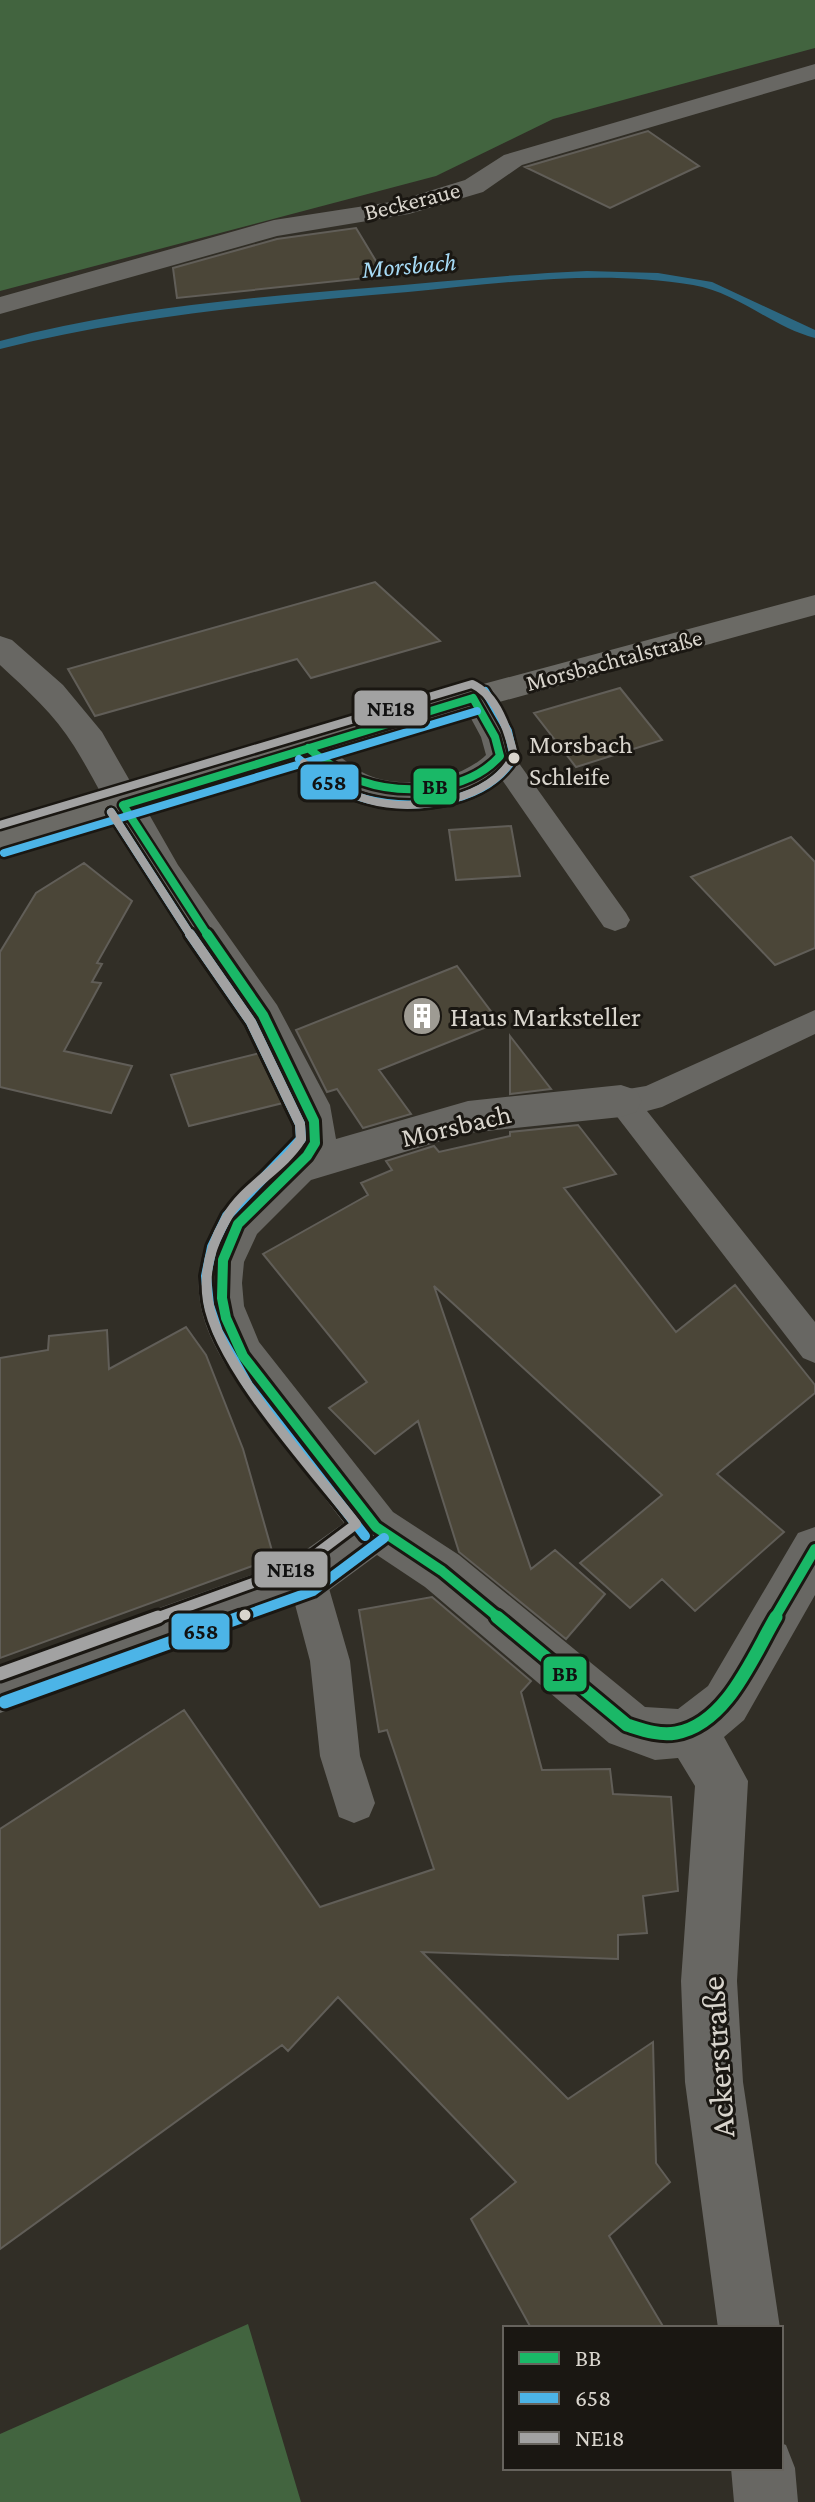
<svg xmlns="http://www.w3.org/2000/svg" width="815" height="2502" font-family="'Crimson Pro',serif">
	<rect width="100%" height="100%" fill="#312e26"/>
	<path fill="#42643f" d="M0 0H815V48L553 119 436 176 0 291Z
		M248 2324 301 2502H0V2434Z"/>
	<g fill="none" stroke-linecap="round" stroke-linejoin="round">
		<path fill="#2c6781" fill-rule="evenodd" d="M587 271 658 273 712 282 815 330V338C772 327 737 292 693 285 600 269 502 283 408 292 269 304 136 315 0 349V341C121 309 243 298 368 288 441 282 514 274 587 271Z"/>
	</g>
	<path fill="#4b4638" stroke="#615e58" stroke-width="2" d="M648 131 699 166 610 208 525 167Z
		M356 228 385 276 177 298 173 268 277 239Z
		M375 582 440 641 311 678 297 659 95 716 68 669Z
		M620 688 662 740 576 767 534 713Z
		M511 826 520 876 456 880 449 830Z
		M791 837 815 862V948L775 965 691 877Z
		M84 863 132 901 97 963 102 964 92 982 101 983 64 1051 132 1066 111 1113 0 1087V952L36 893Z
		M457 966 499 1022 379 1070 411 1114 363 1128 337 1089 327 1092 296 1030Z
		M510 1036 551 1089 510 1094Z
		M260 1053 283 1103 189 1126 171 1075Z
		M578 1125 616 1174 564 1188 676 1332 735 1285 815 1385V1393L717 1474 784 1532 695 1611 662 1579 630 1608 580 1563 662 1495 434 1286 531 1569 555 1550 605 1594 566 1639 459 1552 418 1421 375 1454 329 1408 367 1382 263 1254 368 1195 361 1183 392 1170 386 1161 434 1146 439 1152 510 1136V1132Z
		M186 1327 206 1355 243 1449 274 1558 0 1658V1358L48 1350 49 1336 107 1330 109 1369Z
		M432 1597 531 1681 521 1692 542 1770 610 1769 613 1794 671 1797 678 1891 643 1896 647 1933 618 1935V1959L422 1952 568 2099 653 2042 656 2163 670 2182 609 2236 664 2328H531L471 2219 516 2182 338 1997 288 2051 282 2045 0 2249V1829L184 1710 320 1907 434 1869 387 1730 379 1732 359 1610Z"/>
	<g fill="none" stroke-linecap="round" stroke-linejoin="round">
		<path fill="#686763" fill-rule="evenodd" d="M473 689 482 692 509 737 513 755 626 913 630 920 626 927 615 931 604 927 498 774C443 812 333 810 294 748L298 742C323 735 346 766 368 775 402 790 459 781 486 755L481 737 460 698 464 692Z
			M815 1010V1034L662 1107 647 1111 815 1322V1363L803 1358 605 1101 610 1092 646 1086Z
			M307 1561 321 1566 326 1578 350 1661 360 1756 375 1803 369 1817 354 1823 339 1817 320 1756 310 1661 288 1578 293 1566Z"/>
		<path fill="#686763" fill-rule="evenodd" d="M815 64V79L522 165 483 192 409 214 277 236 0 314V297L274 220 397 201 465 180 504 155Z
			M0 636 12 640 63 685 102 732 178 865 277 1005 330 1105 336 1139 468 1101 621 1085 636 1090 642 1101 636 1112 621 1117 468 1133 311 1180 257 1234 244 1262 242 1283 244 1306 259 1342 393 1512 459 1555 645 1707 678 1709 708 1686 798 1533 815 1527V1595L744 1720 724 1737 748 1781 737 1981 743 2082 780 2328H718L685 2082 681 1981 695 1786 678 1758 655 1760 609 1743 425 1587 377 1555 324 1594 0 1713V1665L290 1561 344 1523C319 1490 294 1458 269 1425 225 1367 171 1303 215 1228 235 1193 269 1173 293 1143 304 1088 185 934 152 884 123 839 102 791 74 746 55 715 27 690 0 665Z
			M781 2443 786 2445 795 2468 798 2502H734L731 2468H781Z"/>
		<path fill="#6b6a65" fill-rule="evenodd" d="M815 595V615L485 706 0 853V827L461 690Z"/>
		<defs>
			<path id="bus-1-far2" d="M308 748C324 761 341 773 361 781 404 796 468 792 500 756L495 737 473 698
				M123 805 208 936
				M123 805 473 698"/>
			<path id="bus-1-far1" d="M207 934 263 1015 314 1121 315 1143 307 1156 238 1224 223 1260 222 1298 226 1318 243 1356 376 1527 442 1571 500 1619
				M774 1619 815 1549"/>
			<path id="bus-1" d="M497 1617 627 1725C643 1730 659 1736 676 1733 727 1724 753 1656 776 1617"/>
			<path id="bus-2-far2" d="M299 759C316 773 334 789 356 796 407 813 484 806 514 758L508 731 485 691
				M111 812 191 936
				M4 853 477 711"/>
			<path id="bus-2-far1" d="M190 934 251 1022 300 1124 301 1139 227 1216 212 1247 206 1276 209 1305 218 1332 248 1385 365 1536
				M235 1619 313 1591 384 1538"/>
			<path id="bus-2" d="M5 1702 241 1617"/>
			<path id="bus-3-far2" d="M111 812 191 936
				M0 825 472 684C497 695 508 730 514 755 493 801 414 813 369 800 344 793 323 779 304 763"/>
			<path id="bus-3-far1" d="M153 1619 300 1566 356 1524C314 1470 218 1366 208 1301 203 1271 211 1245 226 1219 244 1186 282 1170 301 1139L300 1124 251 1022 190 934"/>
			<path id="bus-3" d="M0 1674 158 1617"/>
		</defs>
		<use href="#bus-1-far2" stroke="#1a1712" stroke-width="13"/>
		<use href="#bus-1-far1" stroke="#1a1712" stroke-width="16"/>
		<use href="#bus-1" stroke="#1a1712" stroke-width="19"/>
		<use href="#bus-2-far2" stroke="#1a1712" stroke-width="13"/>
		<use href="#bus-2-far1" stroke="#1a1712" stroke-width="16"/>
		<use href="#bus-2" stroke="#1a1712" stroke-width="19"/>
		<use href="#bus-3-far2" stroke="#1a1712" stroke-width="13"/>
		<use href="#bus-3-far1" stroke="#1a1712" stroke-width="16"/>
		<use href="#bus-3" stroke="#1a1712" stroke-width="19"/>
		<use href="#bus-1-far2" stroke="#1ab867" stroke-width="8"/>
		<use href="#bus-1-far1" stroke="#1ab867" stroke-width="10"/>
		<use href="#bus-1" stroke="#1ab867" stroke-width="13"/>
		<use href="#bus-2-far2" stroke="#4cb4e7" stroke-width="8"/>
		<use href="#bus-2-far1" stroke="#4cb4e7" stroke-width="10"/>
		<use href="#bus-2" stroke="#4cb4e7" stroke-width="13"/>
		<use href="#bus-3-far2" stroke="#a2a2a2" stroke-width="8"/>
		<use href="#bus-3-far1" stroke="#a2a2a2" stroke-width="10"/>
		<use href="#bus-3" stroke="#a2a2a2" stroke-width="13"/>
	</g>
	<defs>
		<symbol id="building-disc" viewBox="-11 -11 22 22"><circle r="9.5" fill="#9e9b93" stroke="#1a1712"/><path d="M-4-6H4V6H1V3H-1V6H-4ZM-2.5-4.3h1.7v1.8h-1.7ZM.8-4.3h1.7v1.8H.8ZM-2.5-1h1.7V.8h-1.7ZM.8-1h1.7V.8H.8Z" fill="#fff"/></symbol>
	</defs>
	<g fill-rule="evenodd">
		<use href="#building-disc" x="400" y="994" width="44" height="44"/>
	</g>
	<g fill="#d9d5cd" stroke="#1a1712" stroke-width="3">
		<circle cx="514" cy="758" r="7"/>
		<circle cx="245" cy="1615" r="7"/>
	</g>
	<g text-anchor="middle" stroke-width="6" stroke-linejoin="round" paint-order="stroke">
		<g font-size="24" fill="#d9d5cd" stroke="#1a1712">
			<text transform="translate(412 201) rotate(-14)" y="8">Beckeraue</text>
			<text transform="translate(614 660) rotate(-15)" y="8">Morsbachtalstraße</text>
		</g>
		<g font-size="26" font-style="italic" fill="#a6daf5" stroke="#1a1712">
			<text transform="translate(409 265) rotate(-5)" y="9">Morsbach</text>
		</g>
		<g font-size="26" fill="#d9d5cd" stroke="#1a1712" text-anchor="start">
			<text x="529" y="753">Morsbach<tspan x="529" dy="32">Schleife</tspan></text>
		</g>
		<g font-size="28" fill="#d9d5cd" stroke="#1a1712" text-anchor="start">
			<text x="450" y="1026">Haus Marksteller</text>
		</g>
		<g font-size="28" fill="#d9d5cd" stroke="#1a1712">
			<text transform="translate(456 1125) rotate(-13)" y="10">Morsbach</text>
		</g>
		<g font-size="34" fill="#d9d5cd" stroke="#1a1712">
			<text transform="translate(717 2057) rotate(-94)" y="12">Ackerstraße</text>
		</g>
	</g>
	<g stroke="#1a1712" stroke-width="3">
		<rect x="353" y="689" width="76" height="38" rx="8" fill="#a2a2a2"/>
		<rect x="299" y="763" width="61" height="38" rx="8" fill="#4cb4e7"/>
		<rect x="412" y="767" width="46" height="39" rx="8" fill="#1ab867"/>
		<rect x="253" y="1550" width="76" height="39" rx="8" fill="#a2a2a2"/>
		<rect x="170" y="1612" width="61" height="39" rx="8" fill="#4cb4e7"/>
		<rect x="542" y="1655" width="46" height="38" rx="8" fill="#1ab867"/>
	</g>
	<g font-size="22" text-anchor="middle" font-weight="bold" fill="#111">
		<text x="391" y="716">NE18</text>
		<text x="329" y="790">658</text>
		<text x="435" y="794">BB</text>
		<text x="291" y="1577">NE18</text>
		<text x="201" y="1639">658</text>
		<text x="565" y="1681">BB</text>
	</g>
	<rect x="503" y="2326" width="280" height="144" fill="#1a1712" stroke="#66635d" stroke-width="2"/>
	<rect x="519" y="2352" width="40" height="12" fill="#1ab867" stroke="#66635d" stroke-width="2"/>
	<text x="575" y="2366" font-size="24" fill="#d9d5cd">BB</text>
	<rect x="519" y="2392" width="40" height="12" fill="#4cb4e7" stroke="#66635d" stroke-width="2"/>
	<text x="575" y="2406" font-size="24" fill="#d9d5cd">658</text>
	<rect x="519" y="2432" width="40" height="12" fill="#a2a2a2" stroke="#66635d" stroke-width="2"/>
	<text x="575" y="2446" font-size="24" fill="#d9d5cd">NE18</text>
</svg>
